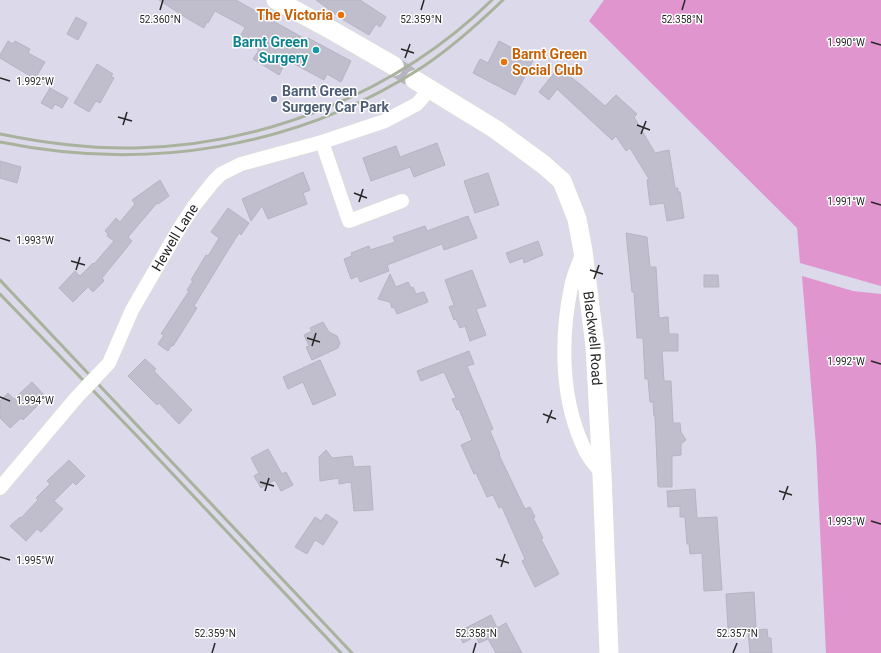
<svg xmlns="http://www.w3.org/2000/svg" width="881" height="653" font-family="Roboto,sans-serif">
	<rect width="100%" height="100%" fill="#dbd9ea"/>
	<path fill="#e095cf" d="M604 0H881V286L800 263 797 228 589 21Z
		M802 276 853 291 881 294V653H826L816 446Z"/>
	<path fill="#c0becc" stroke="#b7b3c5" d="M159 0H236L307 40 308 38 351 61 341 82 327 74 324 80 287 60 279 75 253 59 259 50 239 38 245 28 243 26 215 11 208 23 207 22 204 28 188 19Z
		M316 0H360L386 17 380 27 376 24 369 35 342 19Z
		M76 17 87 23 78 40 67 34Z
		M8 41 13 44 15 41 30 49 28 53 45 62 35 79 0 58V55Z
		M499 41 534 59 515 95 473 73 480 59 488 63Z
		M97 64 113 74 111 76 114 78 100 103 96 101 89 112 74 103Z
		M558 68 580 84 605 106 616 95 637 114 634 117 655 153 669 150 675 188H678V192H680L684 218 667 221 664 203 650 205 647 180 649 179 630 148 626 151 616 136 612 140 557 89 549 100 539 92Z
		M50 88 68 98 62 108 55 104 52 109 41 103Z
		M437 143 445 165 414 177 410 167 371 181 363 158 396 146 400 157Z
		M0 161 21 167 17 183 0 178Z
		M303 172 310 190 303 193 307 204 268 219 262 206 251 221 242 199Z
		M488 173 499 205 475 213 464 181Z
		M160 180 169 196 158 204 157 203 128 237 132 241 102 278 104 281 93 292 88 287 73 302 59 288 75 271 80 276 93 263 94 264 114 241 107 236 108 234 105 231 116 218 120 222 135 204 132 200Z
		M228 208 249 223 241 235 239 233 227 252 194 306 197 308 173 346 172 345 168 351 158 344 164 335 161 334 189 291 187 290 193 281 191 280 206 255 208 256 219 238 211 232Z
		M468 216 477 238 444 250 442 244 387 265 389 271 360 282 358 276 351 279 344 259 352 256 351 253 369 246 370 250 395 242 393 237 425 226 427 231Z
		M626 233 647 237 650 267H656L659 318 668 317 669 334H678V351H662L664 381H671L673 423H680L681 432 686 440 681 444V455L672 456V487H659L658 486 655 416H654L653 402H650L648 379H645L643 338H637L634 292H632Z
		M538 241 543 255 524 263 523 258 510 263 506 253Z
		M472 270 486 306 476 309 486 335 470 341 465 326 460 328 456 319 454 320 449 307 454 305 445 280Z
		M390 274 396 287 408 282 411 288 413 287 416 294 424 292 428 302 397 314 394 307 392 308 390 302 378 299Z
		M704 275H718L719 287H704Z
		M323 322 329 332 337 336 340 343 338 348 312 360 306 347 309 346 304 335 312 331 310 328Z
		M469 351 474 364 467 366 493 429 490 431 500 454 499 455 525 509 530 507 535 517 533 518 543 538 541 539 559 574 535 587 522 561 525 559 502 507 499 508 493 495 487 497 476 473 474 474 461 445 472 440 459 409 457 410 452 399 456 398 444 372 421 381 417 371Z
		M145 359 156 369 154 371 192 410 179 424 159 403 157 405 128 376Z
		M320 360 336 395 313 405 303 382 288 389 283 377Z
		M32 382 46 397 23 420 21 418 10 428 0 418V401L8 393 14 399Z
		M268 449 282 474 286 472 293 485 281 491 275 480 261 488 254 476 259 473 251 458Z
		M326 450 332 458 352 456 354 467 370 466 373 510 354 511 351 482 339 484V478L320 481 319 457Z
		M69 460 85 476 76 485 73 482 54 501 63 509 41 532 37 529 26 541 10 526 20 517 21 518 38 500 36 498 50 484 47 481Z
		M695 489 697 518 717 517 722 590 704 591 702 553 690 554 689 544H687L685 517H680V506L668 507 667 491Z
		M326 514 338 522 323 545 315 540 307 554 295 547 315 517 321 521Z
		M754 592 756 627 728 628 726 594Z
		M491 615 497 628 506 623 522 653H496L488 639 479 643 476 636 463 643 458 632Z
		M767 629 768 638H771L772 653H750L748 631Z"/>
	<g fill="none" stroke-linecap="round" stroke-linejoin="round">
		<path stroke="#b7b5c3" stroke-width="19" stroke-dasharray="19 10" stroke-linecap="butt" d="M394 66 415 80"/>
		<defs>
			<g id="street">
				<path d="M322 142 349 221 402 201"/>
				<path d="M582 255C578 265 573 276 571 287 560 341 561 403 586 452 590 460 597 467 602 474"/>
				<path id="s1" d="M109 363 132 310 179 229 194 206 213 182 221 174 241 164 322 142 385 121 417 104 430 89"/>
				<path d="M0 488 76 398"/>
			</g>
			<g id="secondary">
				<path d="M276 0 335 32 394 66"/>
				<path id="s2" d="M415 80 495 129 544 165 562 181 577 219 583 251 595 346 602 474 609 653"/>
			</g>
		</defs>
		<use href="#street" stroke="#d9e1ce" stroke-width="15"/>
		<use href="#secondary" stroke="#d9e1ce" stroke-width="20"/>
		<use href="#street" stroke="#fff" stroke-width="14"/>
		<use href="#secondary" stroke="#fff" stroke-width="19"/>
		<path stroke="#a8b29c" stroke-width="3" d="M0 134C44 143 90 149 135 148 266 145 398 92 492 0
			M0 142C146 172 295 149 421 68 450 49 478 24 503 0
			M0 280 352 653
			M0 294 137 436 341 653"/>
		<defs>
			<path id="street-bridge" d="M76 398 109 363"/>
		</defs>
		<use href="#street-bridge" stroke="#d9e1ce" stroke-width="15" stroke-linecap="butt"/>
		<use href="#street-bridge" stroke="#fff" stroke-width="14"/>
	</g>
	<path fill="none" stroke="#272727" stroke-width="1.5" d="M160 10 163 0M421 10 424 0M682 10 685 0M871 42 881 45M401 49 414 53M405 58 410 44M0 78 10 81M118 117 132 121M123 125 127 112M637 125 650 130M641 134 646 121M354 193 367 198M359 202 363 189M871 202 881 205M0 238 10 241M71 261 85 265M76 270 80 257M590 270 603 274M594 279 599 265M307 338 320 342M312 346 316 333M871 361 881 364M0 397 10 401M543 414 556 419M547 423 552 410M260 482 274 486M265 491 269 478M779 491 792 495M783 500 788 486M871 521 881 524M0 557 10 560M496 559 509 563M501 567 505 554M212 653 215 643M473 653 476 643M733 653 737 643"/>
	<g fill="#e8710a" stroke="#fff" stroke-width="1.5">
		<circle cx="341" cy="15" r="4"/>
		<circle cx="504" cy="62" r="4"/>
	</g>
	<circle fill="#0f9aa8" stroke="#fff" stroke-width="1.5" cx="316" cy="50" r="4"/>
	<circle fill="#5c6f8a" stroke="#fff" stroke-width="1.5" cx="274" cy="99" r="4"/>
	<g text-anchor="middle" stroke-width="3" stroke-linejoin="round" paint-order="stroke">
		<g font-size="14" font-weight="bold" fill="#c56008" stroke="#fff" text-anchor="end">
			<text x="333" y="20">The Victoria</text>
			<text x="512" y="59" text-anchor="start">Barnt Green<tspan x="512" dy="16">Social Club</tspan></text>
		</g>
		<g font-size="14" font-weight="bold" fill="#0d838f" stroke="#fff" text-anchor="end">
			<text x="308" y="47">Barnt Green<tspan x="308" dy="16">Surgery</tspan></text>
		</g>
		<g font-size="14" font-weight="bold" fill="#4e5e75" stroke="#fff" text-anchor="start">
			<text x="282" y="96">Barnt Green<tspan x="282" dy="16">Surgery Car Park</tspan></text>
		</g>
		<g font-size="14" fill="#272727" stroke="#fff">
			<text dy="5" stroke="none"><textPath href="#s1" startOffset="142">Hewell Lane</textPath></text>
			<text dy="5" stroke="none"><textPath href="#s2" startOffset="340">Blackwell Road</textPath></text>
		</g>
	</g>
	<g font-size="10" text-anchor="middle" fill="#272727" stroke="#fff" stroke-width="3" stroke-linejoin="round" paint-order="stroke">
		<text x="160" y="23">52.360°N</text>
		<text x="421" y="23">52.359°N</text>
		<text x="682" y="23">52.358°N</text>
		<text x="846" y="46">1.990°W</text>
		<text x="35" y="85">1.992°W</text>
		<text x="846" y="205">1.991°W</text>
		<text x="35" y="244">1.993°W</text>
		<text x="846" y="365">1.992°W</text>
		<text x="35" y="404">1.994°W</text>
		<text x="846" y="525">1.993°W</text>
		<text x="35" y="564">1.995°W</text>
		<text x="215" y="637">52.359°N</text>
		<text x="476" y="637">52.358°N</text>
		<text x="737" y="637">52.357°N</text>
	</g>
</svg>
